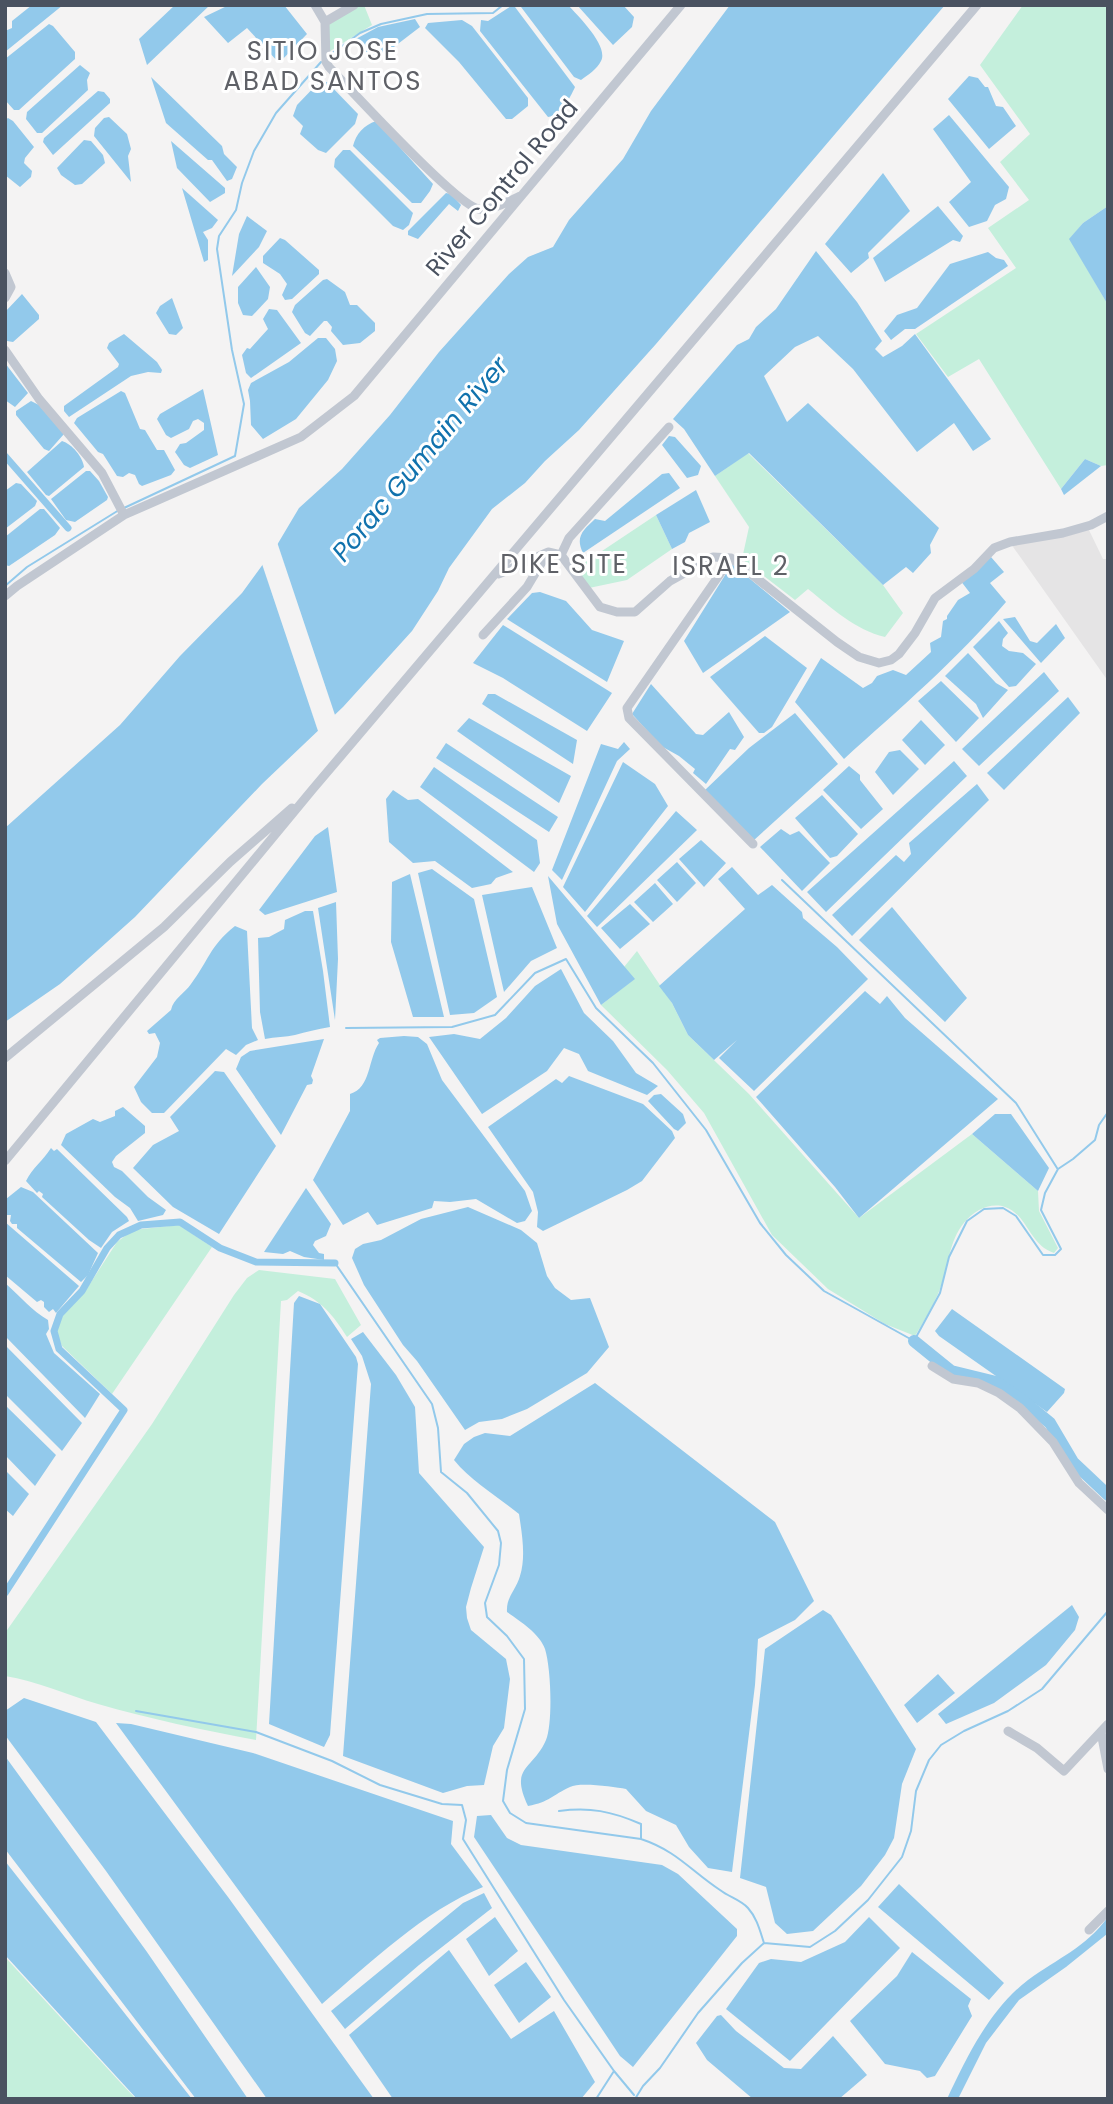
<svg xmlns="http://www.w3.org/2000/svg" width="1113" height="2104" font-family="Poppins,sans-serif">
	<rect width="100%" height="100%" fill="#f4f3f3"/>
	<path fill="#e5e4e5" d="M1088 528 1103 559H1108V681L1011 544Z"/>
	<path fill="#c4efdc" d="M360 5H364L372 25 327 53 328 25Z
		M1023 5H1108V206L1083 223 1070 239 1108 305V465L1101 466 1085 459 1061 489 979 359 948 377 916 334 1016 268 988 228 1029 200 1000 162 1030 134 980 65Z
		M748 453 883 585 903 613 885 637C855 630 832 608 808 589L795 600 742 559 749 527 715 476Z
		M656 515 672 549 627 580 589 588 575 569Z
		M637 951 672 1003 688 1035 749 1094 859 1218 972 1134 1038 1191 1039 1211 1058 1248 1054 1253C1029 1245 1028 1215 1005 1207 997 1204 986 1206 979 1210 947 1229 951 1264 938 1294 931 1309 923 1323 915 1336L885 1324 828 1289 772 1235 704 1113 667 1070 601 1005 634 979 624 967Z
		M179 1225 212 1247 112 1394 62 1346 56 1331 63 1315 84 1293 117 1242 133 1230Z
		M259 1270 335 1279 361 1325 347 1337C333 1315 322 1301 298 1291L287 1300 281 1301 256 1740C203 1730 150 1719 98 1704 67 1695 37 1681 5 1676V1633L152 1424 234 1295 247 1278Z
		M5 1957 119 2081 136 2099H5Z"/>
	<path fill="#92c9eb" d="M32 5H63L5 52V31L12 28V21Z
		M175 5H210L147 65 139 39Z
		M229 5H284L307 34 279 63 247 28 228 43 204 17Z
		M524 5H568C578 16 609 46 601 61 597 69 588 75 581 80L574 77 521 7Z
		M577 5H623L634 17 632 27 613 45Z
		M730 5H945L656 344 579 430 545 461 525 483 492 509 449 568 438 591 412 631 343 707 262 784 135 917 60 984 5 1022V828L120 725 180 656 242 593 277 545 299 508 342 469 390 415 439 352 509 274 528 257 553 247 569 220 623 159 651 111Z
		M511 6 515 7 575 87C570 98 561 115 548 117L480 31 481 20 488 21Z
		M415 19 420 27 373 63 354 40 378 27Z
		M462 20 472 26 528 98V106L512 119H506L459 62 425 28 428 23Z
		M49 24 53 26 75 52V59L19 110H14L5 100V59Z
		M80 65 90 73 87 80 88 90 42 133H37L26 119 27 112Z
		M969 76 978 78 985 87H988L996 106 1003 107 1016 126 989 149 948 99Z
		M151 77 222 146 224 154 237 167 232 179 227 181 212 160H208L166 123Z
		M320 81 327 82 358 114 355 124 326 153 318 150 300 134 303 126 293 116 297 105Z
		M98 91 104 92 110 99V103L53 155 43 142 44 138Z
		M949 115 1009 187 1006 199 995 205 987 221 969 227 949 202 971 182 933 129Z
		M109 117 127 134 131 149 128 156 131 182 94 136 95 128 104 118Z
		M8 118 13 121 34 147 25 158 24 163 32 171 31 177 20 187 5 175V120Z
		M376 121 433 184 430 191 421 203H412L353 146C356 134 364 125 376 121Z
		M84 140 91 141 103 155 105 163 82 184 75 185 61 175 57 168Z
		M171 141 225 188V193L210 202 177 168Z
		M343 150H350L413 213 409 225 403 230 393 226 334 167 335 159Z
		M883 173 910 211 868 253 869 258 851 273 825 244Z
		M182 188 218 220 212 228 203 232 208 240V260L204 262Z
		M446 193 451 194 461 205 458 211 449 204 418 239 408 235V231Z
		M938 206 963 236 960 242 953 240 885 282 873 258Z
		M1108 206V305L1069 239 1083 223Z
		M247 216 267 231 259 247 232 276 239 234Z
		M280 238 285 240 319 270V274L292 299 285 300 282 295 287 284 280 274 263 263V256Z
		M816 251 857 302 882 341 875 349 883 357 902 346 915 334 991 439 973 451 954 423 917 452 853 369 818 336 795 347 764 376 787 422 808 403 939 528 930 545 931 553 913 573 906 567 883 585 749 453 715 476 684 429 673 419 737 345 749 339 756 327 776 309Z
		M988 252 996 258 1004 260 1008 266 915 329H905L891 340 884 331 897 315 917 308 950 264Z
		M256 267 270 287 268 299 252 316 243 315 238 303V287Z
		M327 279 345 292 350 305H357L375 323V331L360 343 343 345 331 331 332 327 327 321H324L310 336 305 333 292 312 295 305 323 280Z
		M22 294 39 315V319L13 342 7 341 5 312Z
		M172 298 183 328 176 335 169 334 156 313 160 306Z
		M269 309 277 310 301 343 251 378 246 373 242 355 247 348 250 349 268 329 263 319Z
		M124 334 157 362 162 370 161 373 148 372 131 376 69 417 64 411V406L118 367 119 364 107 348 109 343Z
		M318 338H326L335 349 337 361 328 380 296 419 263 439 251 425 250 401 248 390 251 383 289 362Z
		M5 363 28 393 15 407 5 400Z
		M203 389 218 455 190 468 184 465 175 452 180 444 186 443 204 430V423L198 419 193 421 189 429 171 438 166 435 157 419 160 414Z
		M121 391 125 393 140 429 145 430 157 450H164L175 470 171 475 142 486 139 484 135 475 129 473 123 477 117 476 103 454 98 452 74 423 77 418Z
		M31 401 39 405 64 434 49 451 44 449 16 415V411Z
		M669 436 675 437 701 466 698 475 687 478 662 445Z
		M62 441C72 444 83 457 84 467L49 496 46 495 27 472Z
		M1085 459 1101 466 1064 495 1061 489Z
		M86 471H90L99 481 108 497 107 500 75 522 66 520 51 499Z
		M669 473 680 488 583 553C575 537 583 530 595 519L605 521 662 474Z
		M16 483 21 484 37 501 35 506 5 529V491Z
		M696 490 710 522 689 533 685 542 672 549 656 515Z
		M40 509H44L60 528 55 535 9 566 5 565V537Z
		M991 557 1004 572 990 583 1006 602C958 659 899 709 844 759L795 702 821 658 863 688 872 683 877 676 893 670 906 675 931 652 930 643 941 637 943 621 947 619V616L958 600 970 593 960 580Z
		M732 564 790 612 703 673 684 641Z
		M540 592 566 601 592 630 624 641 607 682 507 619 532 593Z
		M1015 617 1030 641 1037 643 1056 624 1065 638 1041 663 1003 619Z
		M999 621 1008 633 1003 639 1002 646 1009 651 1023 653 1036 664 1016 686 1009 687 973 647Z
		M503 625 612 693 587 731 503 678 473 663Z
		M765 636 807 668 772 727 764 733H759L710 677Z
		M968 653 996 683 1008 690 983 718 976 704 945 676Z
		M1044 672 1059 691 979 766 962 749Z
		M941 681 979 718 956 742 918 701Z
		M651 684 696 734 703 735 729 712 744 737 735 750 730 749 706 784 693 773 695 769 679 756 661 746 632 714Z
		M488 694H495L577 740 573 764 482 704Z
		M1068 697 1080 713 1004 790 987 773Z
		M795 713 838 764 753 841 705 790 749 748Z
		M469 718 571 776 559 803 457 731Z
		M921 720 945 745 925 765 902 740Z
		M624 742 630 749 617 761 562 880 552 870 601 744 618 749Z
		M446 743 558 817 549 832 436 758Z
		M900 750 919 769 893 795 875 772 889 752Z
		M954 761 967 776 826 912 807 892Z
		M623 762 655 784 668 806 585 912 563 887Z
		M849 766 860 775V780L883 809 861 829 823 790Z
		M434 767 537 840 540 863 534 872 420 787Z
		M977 784 989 800 852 936 832 915 896 855 904 862 911 854 909 843Z
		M393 790 408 800 418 799 513 872 496 878 491 884 472 888 435 861 413 863 389 842 386 799Z
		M822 795 858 834 837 856 830 858 795 818Z
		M676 811 697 830 597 927 587 916Z
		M328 827 337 892 265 915 259 910 315 836Z
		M781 829 790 835 799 831 830 863 802 891 760 847Z
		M701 840 726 863 704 887 679 859Z
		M677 862 696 883 677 902 657 880Z
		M732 867 758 895 772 885 802 912 803 918 837 947 868 979 754 1091 719 1058 737 1040 714 1060 688 1035 672 1003 659 986 745 909 718 879Z
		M432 869 474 899 497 997 474 1013 450 1015 418 873Z
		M410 874 444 1017H413L391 942 392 882Z
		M548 876 635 979 601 1005 557 924Z
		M655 883 673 904 653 922 634 902Z
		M532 887 557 948 531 961 504 992 482 895Z
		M336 902 338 959 335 1020 318 908Z
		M630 904 650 924 620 949 601 928Z
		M892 907 967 998 945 1022 859 940Z
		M305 911H313L323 971 330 1027C317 1029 306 1032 295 1035 286 1037 275 1037 265 1039L260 1012 258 938 269 937 284 929 285 920Z
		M235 926 247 931 252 1028 258 1040 246 1045 236 1055 226 1049 164 1113H152L141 1102 134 1087 157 1057 160 1043 155 1033 149 1034 147 1031 171 1010C173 999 185 993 191 984 209 960 209 947 235 926Z
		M561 969 584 1013 613 1041 636 1073 658 1086 647 1095 588 1071 579 1054 564 1048 547 1071 482 1114 429 1037 454 1034 480 1039 506 1018 535 986Z
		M865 991 880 1004 887 996 905 1018 998 1099 859 1218 835 1187 756 1097Z
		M404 1036 418 1037 427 1044 442 1080 525 1191 532 1211 525 1221 517 1223 476 1199 450 1202 434 1201 432 1208 377 1225 368 1212 343 1225 313 1180 350 1111V1094C371 1088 368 1059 379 1043L377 1040 380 1038Z
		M324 1039 311 1076 313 1080 312 1084 307 1085 281 1135 236 1069 241 1057 250 1051Z
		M215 1071 224 1072 276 1146 219 1234 173 1207 133 1168 153 1145 179 1131 170 1117Z
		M569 1076 643 1104 672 1131 675 1138 642 1181 627 1190 543 1231 537 1227 538 1212 533 1192 488 1127 556 1079 562 1083Z
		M661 1094 683 1114 686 1123 678 1131 674 1129 648 1101 654 1095Z
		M123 1107 145 1126V1133L116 1156 112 1162 114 1167 122 1171 148 1197 166 1210 163 1215 138 1221 130 1208 115 1197 61 1145 66 1134 93 1119 100 1122 115 1116V1111Z
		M995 1114H1011L1049 1168 1038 1191 972 1134Z
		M51 1148 54 1151 57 1149 127 1217 129 1221 112 1232 101 1248 89 1240 42 1197 43 1194 39 1191 37 1193 26 1181C32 1168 43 1161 51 1148Z
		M21 1187 33 1192 98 1253 88 1275 81 1282 17 1228V1224H12L10 1221 11 1215H5L6 1199Z
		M306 1188 331 1224 326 1236 315 1241 313 1245 319 1253 324 1254V1260L304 1257 290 1251 283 1254 264 1252Z
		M468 1207 521 1230 537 1243 547 1276 555 1288 571 1300 590 1298 609 1347 587 1373 527 1409 502 1419 479 1422 465 1430 417 1361 403 1345 364 1285 352 1258 355 1249 363 1244 381 1240 421 1219Z
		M5 1222 79 1286 56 1313 53 1309 49 1312 44 1307V1302L41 1300 37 1302 5 1275Z
		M5 1283C20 1296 32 1311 48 1320L49 1329 46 1334 54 1353 100 1394 85 1418 5 1336Z
		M299 1296 320 1304 356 1357 358 1364 330 1735 324 1747 269 1724 294 1303Z
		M952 1309 1065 1389 1064 1393 1047 1412 939 1336 935 1331Z
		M363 1332 396 1375 415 1407 419 1473 484 1547 471 1588 466 1607 467 1618 471 1630 506 1659 510 1679 504 1728 493 1746 484 1785 467 1786 443 1793 343 1756 371 1384 362 1356 351 1339Z
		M5 1345 82 1423 62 1451 5 1394Z
		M595 1383 775 1522 814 1601 795 1620 758 1639 755 1685 732 1872 708 1868 689 1847 676 1825 646 1811 626 1789C614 1787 580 1782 570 1787 552 1795 550 1802 528 1806 509 1766 533 1770 546 1740 553 1723 551 1668 545 1649 540 1634 520 1621 507 1612 506 1597 516 1590 520 1576 526 1557 522 1534 519 1514 497 1496 472 1482 454 1460L464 1444 474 1437 485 1433 510 1436Z
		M5 1405 56 1455 35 1486 5 1455Z
		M5 1470 29 1494 13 1516 5 1509Z
		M1072 1605 1079 1617 1075 1630 1046 1665 994 1703 946 1724 938 1714Z
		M823 1610 831 1615 916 1749 902 1784 894 1838 885 1855 861 1886 813 1931 787 1934 775 1923 766 1887 740 1878 765 1649Z
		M938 1674 955 1693 917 1723 904 1705Z
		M24 1698 96 1722 228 1897 374 2099H267L106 1871 5 1735V1711Z
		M116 1723 131 1724 253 1753 453 1821 451 1844 483 1887C425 1910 369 1964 322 2004Z
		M5 1756 147 1952 248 2099H196L5 1849Z
		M491 1815 507 1838 521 1845 662 1865 678 1874 737 1929V1936L633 2067 620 2056 474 1837 477 1816Z
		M5 1861 192 2099H137L5 1955Z
		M899 1884 1004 1983 989 2000 878 1907Z
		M484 1893 492 1908 419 1965 345 2029 331 2011 463 1903Z
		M495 1917 518 1951 489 1976 466 1939Z
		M869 1917 900 1948 790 2061 726 2009 759 1963 771 1959 801 1962 845 1942Z
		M1108 1917 1107 1934 1066 1967 1019 2000 986 2043 958 2099H947C967 2056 990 2009 1028 1980 1058 1958 1085 1948 1108 1917Z
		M449 1950 511 2039 554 2011 595 2082 581 2099H393L349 2035Z
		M912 1952 971 1999 968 2006 972 2016 935 2076 927 2078 920 2071 885 2064 850 2021 897 1976Z
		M526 1962 551 1997 519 2023 494 1985Z
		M721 2015 736 2031 784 2068 801 2069 833 2036 867 2075 839 2099H753L707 2060 696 2043 717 2016Z"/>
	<path fill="#f4f3f3" d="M276 539 336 718 319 734 261 561Z"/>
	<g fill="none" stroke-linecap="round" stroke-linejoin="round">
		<path stroke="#92c9eb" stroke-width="2" d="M331 54 360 33 381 24 427 14 493 13 503 5
			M124 508 235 456 244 404 232 350 217 249 219 236 236 210 242 183 254 151 276 113 321 62
			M5 586 27 567 119 510
			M782 880 1016 1103 1057 1168
			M346 1028 452 1027 495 1015 535 973 566 959 596 1008 653 1063 706 1130 760 1223 786 1255 824 1291 914 1341 940 1293 949 1257 967 1221 984 1209 1003 1208 1016 1216 1043 1255H1055L1061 1249 1041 1210 1045 1193 1058 1169 1073 1159 1095 1140 1099 1125 1108 1112
			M335 1263 432 1404 438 1428 441 1472 467 1493 498 1531 501 1543 499 1565 485 1603 487 1617 507 1636 524 1659 525 1709 507 1770 503 1801 510 1813 526 1823 641 1839C677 1851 691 1871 720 1890 729 1897 741 1900 748 1908 757 1918 760 1931 764 1943
			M136 1711 256 1732 332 1761 380 1785 442 1804 462 1805 466 1820 463 1839 564 2000 614 2071 634 2095
			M559 1811C590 1807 611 1811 641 1824V1839
			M596 2099 614 2071
			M635 2099 643 2086 660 2068 698 2013 742 1963 764 1943 810 1947 835 1931 868 1900 902 1857 911 1831 916 1791 929 1760 941 1745 964 1731 1008 1711 1042 1689 1108 1611"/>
		<path stroke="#92c9eb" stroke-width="7" d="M5 456 68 528
			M5 1593 124 1410 59 1349 54 1331 60 1314 82 1291 107 1248 119 1235 141 1225 180 1222 220 1248 256 1262 335 1263"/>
		<path stroke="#92c9eb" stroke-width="12" d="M914 1341 951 1371 996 1382 1022 1400 1050 1423 1073 1462 1108 1495"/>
		<path stroke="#c1c7d1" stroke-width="9" d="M315 5 325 22 326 62 329 67C351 90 457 206 479 209 492 211 509 201 520 196
			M325 22 354 5
			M5 273 11 287 5 298
			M5 350 39 399 102 473 124 515
			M561 555 569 538 669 427
			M731 558 627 708 629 718 753 844
			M499 574 548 552 561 555 600 607 617 612H635L670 581 713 557 731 558 837 642 859 657 879 663 891 660 899 654 915 633 935 598 974 569 994 548 1010 542 1063 533 1091 525 1108 516
			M5 596 17 586 124 515 301 437 354 396 681 5
			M483 635 527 587 548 552
			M5 1058 164 927 230 862 292 808
			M5 1161 312 790 977 5
			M932 1366 953 1379 978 1383 999 1393 1020 1408 1053 1442 1079 1483 1108 1510
			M1008 1731 1037 1748 1064 1771 1108 1724
			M1101 1732 1108 1769
			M1089 1930 1108 1911"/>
	</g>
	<g text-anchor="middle" stroke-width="6" stroke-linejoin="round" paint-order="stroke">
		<g font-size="24" fill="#4a5260" stroke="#fff">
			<text transform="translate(502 188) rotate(-50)" y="8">River Control Road</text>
		</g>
		<g font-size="26" letter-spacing="2" fill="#5f6167" stroke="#fff">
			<text x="323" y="60">SITIO JOSE<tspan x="323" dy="30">ABAD SANTOS</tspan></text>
			<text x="564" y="573">DIKE SITE</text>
			<text x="731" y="575">ISRAEL 2</text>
		</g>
		<g font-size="26" font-style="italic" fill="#1072ad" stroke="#fff">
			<text transform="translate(420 459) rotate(-50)" y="9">Porac Gumain River</text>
		</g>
	</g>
	<rect width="1113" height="2104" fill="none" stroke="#4a5260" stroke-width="14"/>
</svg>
